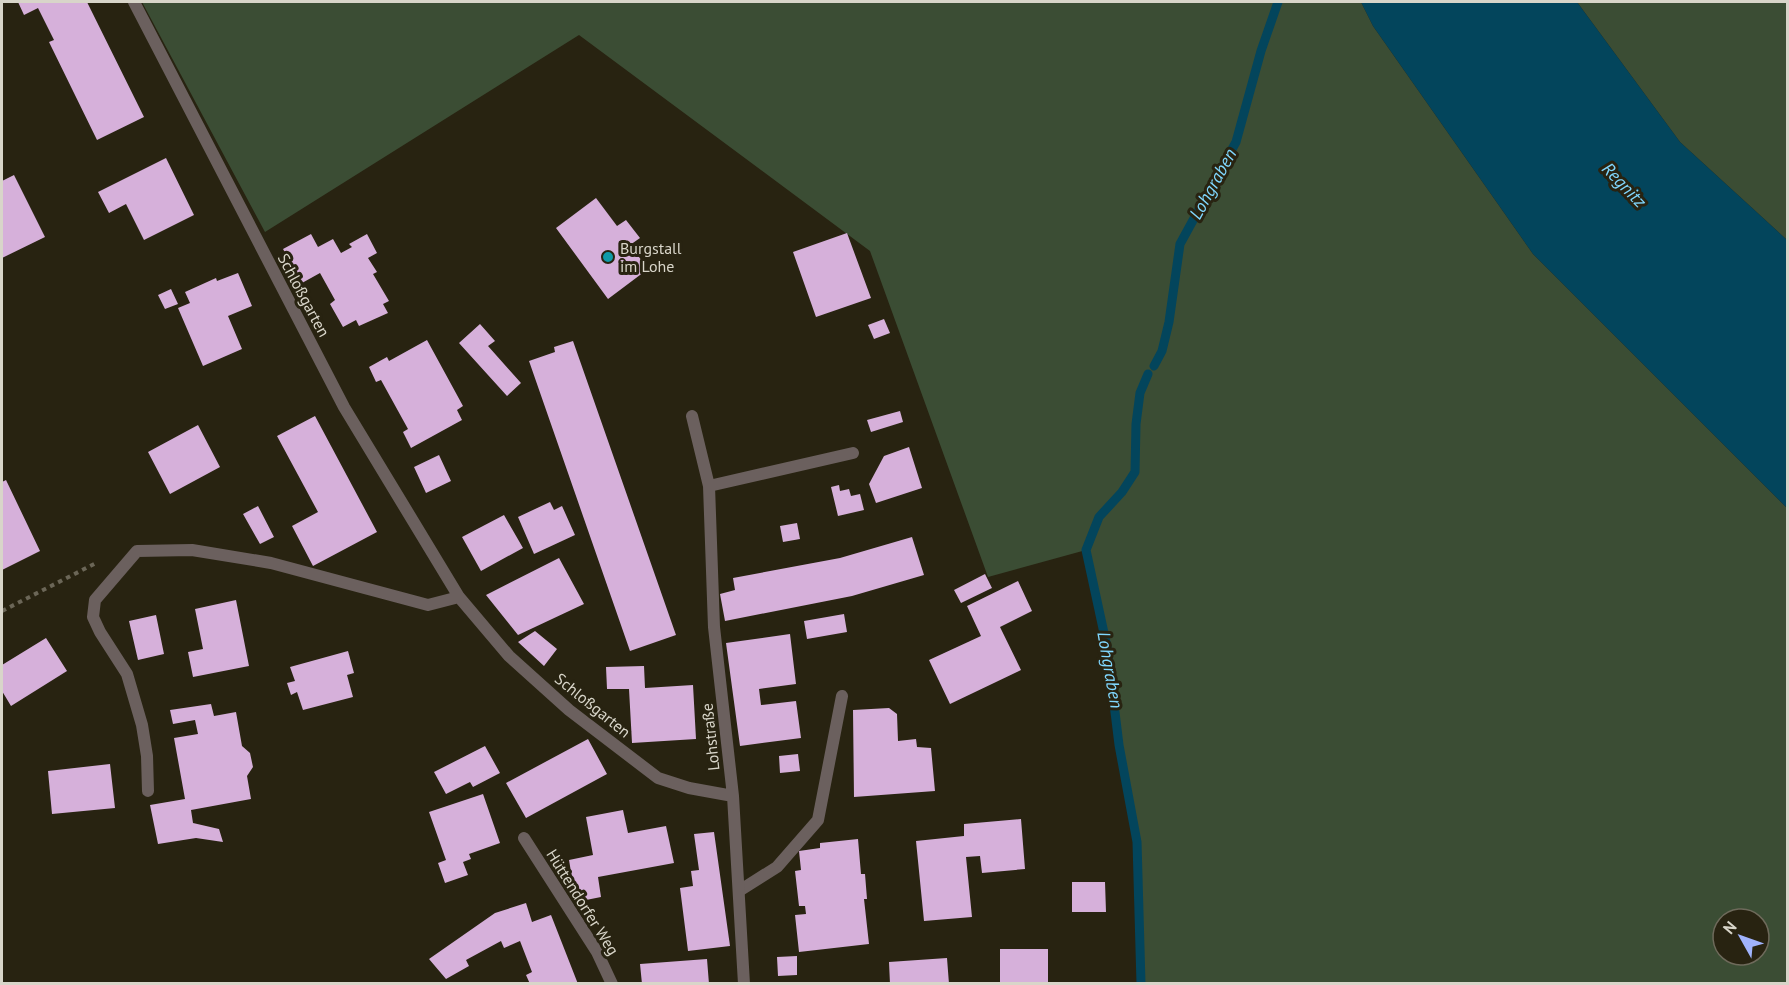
<svg xmlns="http://www.w3.org/2000/svg" width="1789" height="985" font-family="'PT Sans',sans-serif">
	<rect width="100%" height="100%" fill="#282311"/>
	<path fill="#3b4d34" fill-rule="evenodd" d="M142 2H1361L1373 26 1533 254 1787 508V983H1141L1137 842 1119 745 1107 647 1086 550 988 577 870 251 579 35 265 232ZM1723 919H1759V955H1723Z
		M1577 2H1787V240L1680 142Z"/>
	<path fill="#03455c" d="M1361 2H1577L1680 142 1787 240V508L1533 254 1373 26Z"/>
	<g fill="none" stroke-linecap="round" stroke-linejoin="round">
		<path stroke="#03455c" stroke-width="9" d="M1154 366 1162 351 1169 322 1180 244 1236 142 1261 51 1278 2
			M1141 984 1137 842 1119 745 1107 647 1086 550 1099 517 1122 492 1135 472 1136 424 1140 393 1148 374"/>
	</g>
	<path fill="#d6b0da" d="M18 2H87L144 117 97 140 49 42 54 40 38 8 24 15Z
		M166 158 194 215 144 240 126 204 109 213 98 192Z
		M14 175 45 237 2 258V181Z
		M596 198 617 226 626 220 640 238 630 245 648 269 608 299 556 228Z
		M847 233 871 298 816 317 793 252Z
		M311 234 318 247 333 239 341 253 352 247 349 244 367 234 377 253 368 258 377 272 373 274 389 301 383 304 388 313 359 326 356 320 343 327 330 304 335 300 320 273 302 283 283 249Z
		M238 273 252 306 228 316 242 349 203 366 178 308 190 303 185 292 216 278 217 281Z
		M171 289 178 304 165 309 158 295Z
		M884 319 890 333 874 339 868 325Z
		M480 324 495 341 488 346 521 383 507 396 459 343Z
		M427 340 463 406 457 410 462 420 411 448 403 432 408 429 381 380 376 382 369 367 387 357 389 361Z
		M573 341 676 635 630 651 529 361 555 352 554 347Z
		M900 411 903 422 871 432 867 420Z
		M315 416 377 532 313 566 292 526 318 512 277 436Z
		M198 425 220 467 170 494 148 452Z
		M909 447 922 488 876 503 869 484 884 456Z
		M439 455 451 481 426 493 414 467Z
		M6 480 40 551 2 570V482Z
		M839 485 840 491 849 489 851 496 860 494 864 510 838 516 831 487Z
		M550 502 554 510 562 506 575 535 534 554 518 517Z
		M258 506 274 537 260 544 243 514Z
		M504 515 523 548 481 571 462 537Z
		M797 523 800 539 783 542 780 526Z
		M912 537 924 575 852 596 725 621 720 594 735 590 733 578 840 558Z
		M559 558 584 604 518 635 486 595Z
		M985 574 992 588 961 603 954 590Z
		M1018 581 1032 611 1000 627 1021 670 950 704 929 660 981 636 967 606Z
		M236 600 249 666 193 677 188 652 203 649 195 609Z
		M844 614 847 632 807 639 804 621Z
		M156 615 164 654 138 660 129 621Z
		M535 631 557 649 544 666 518 642Z
		M790 634 796 684 759 689 761 705 796 701 801 738 740 746 726 643Z
		M46 638 67 671 11 706 2 691V665Z
		M348 651 354 673 347 675 353 697 303 710 297 692 291 695 287 683 295 681 290 667Z
		M644 666 645 688 693 685 696 739 632 743 629 689H607L606 667Z
		M211 704 214 716 236 712 242 746 250 753 253 767 247 776 251 799 191 810 193 823 219 829 223 842 196 838 158 844 150 805 185 799 174 738 198 734 195 720 173 724 170 710Z
		M889 708 897 714 898 741 916 739 917 747 931 748 935 791 854 797 853 710Z
		M588 739 607 774 526 818 506 783Z
		M485 746 500 773 473 787 470 782 446 794 434 772Z
		M798 754 800 771 780 773 779 756Z
		M110 764 115 808 52 814 48 771Z
		M483 794 500 843 469 854 471 859 463 862 468 875 445 883 438 863 446 860 429 812Z
		M623 810 628 833 666 826 674 863 598 877 601 897 576 902 569 860 593 855 586 817Z
		M1021 819 1025 869 982 873 980 856 966 857 972 917 924 921 916 841 964 836V824Z
		M714 832 730 946 688 951 680 888 693 886 691 871 699 870 694 834Z
		M858 839 861 874H865L867 899H864L869 944 799 952 795 915 806 914 805 906H799L795 871 801 870 799 851 820 848V843Z
		M1072 882H1105L1106 912H1072Z
		M526 903 532 922 551 915 578 984H530L526 975 532 972 520 941 504 948 501 941 466 960 469 966 446 979 429 959 495 913Z
		M1000 949H1048V984H1000Z
		M797 956V975L778 976 777 957Z
		M947 958 949 984H890L889 962Z
		M707 959 709 984H642L640 964Z"/>
	<g fill="none" stroke-linecap="round" stroke-linejoin="round">
		<path stroke="#6b6657" stroke-width="4" stroke-dasharray="4.5 4.5" stroke-linecap="butt" d="M2 611 96 563"/>
		<path stroke="#6b605e" stroke-width="12" d="M739 891 777 867 818 820 842 696"/>
		<path stroke="#6b605e" stroke-width="12" d="M134 2 344 407 459 597 509 656 569 710 658 778 689 788 733 796
			M692 416 709 486
			M148 791 147 756 142 725 127 674 100 632 93 617 95 600 137 551 192 550 271 563 428 605 459 597
			M524 838 597 952 612 984
			M744 984 733 796 714 627 709 486 853 453"/>
	</g>
	<circle fill="#0f9aa8" stroke="#282311" stroke-width="2" cx="608" cy="257" r="6"/>
	<g text-anchor="middle" stroke-width="6" stroke-linejoin="round" paint-order="stroke">
		<g font-size="16" fill="#d8d5c9" stroke="#282311" text-anchor="start">
			<text x="620" y="254">Burgstall<tspan x="620" dy="18">im Lohe</tspan></text>
		</g>
		<g font-size="16" fill="#d8d5c9" stroke="#282311">
			<text transform="translate(304 295) rotate(62)" y="6">Schloßgarten</text>
			<text transform="translate(593 705) rotate(39)" y="6">Schloßgarten</text>
			<text transform="translate(710 737) rotate(-96)" y="6">Lohstraße</text>
			<text transform="translate(583 902) rotate(58)" y="6">Hüttendorfer Weg</text>
		</g>
		<g font-size="18" font-style="italic" fill="#80d7fe" stroke="#282311">
			<text transform="translate(1213 184) rotate(-61)" y="6">Lohgraben</text>
			<text transform="translate(1624 185) rotate(46)" y="6">Regnitz</text>
			<text transform="translate(1110 670) rotate(80)" y="6">Lohgraben</text>
		</g>
	</g>
	<rect width="1789" height="985" fill="none" stroke="#d8d5c9" stroke-width="6"/>
	<g transform="translate(1741 937) rotate(310)"><circle r="28" fill="#282311" stroke="#6e6a5b" stroke-width="1.5"/>
	<path d="M0-4.5L10 22L0 15L-10 22Z" fill="#a0b3fd"/>
	<text y="-9" font-size="16" font-weight="bold" text-anchor="middle" fill="#d8d5c9">N</text>
	</g>
</svg>
